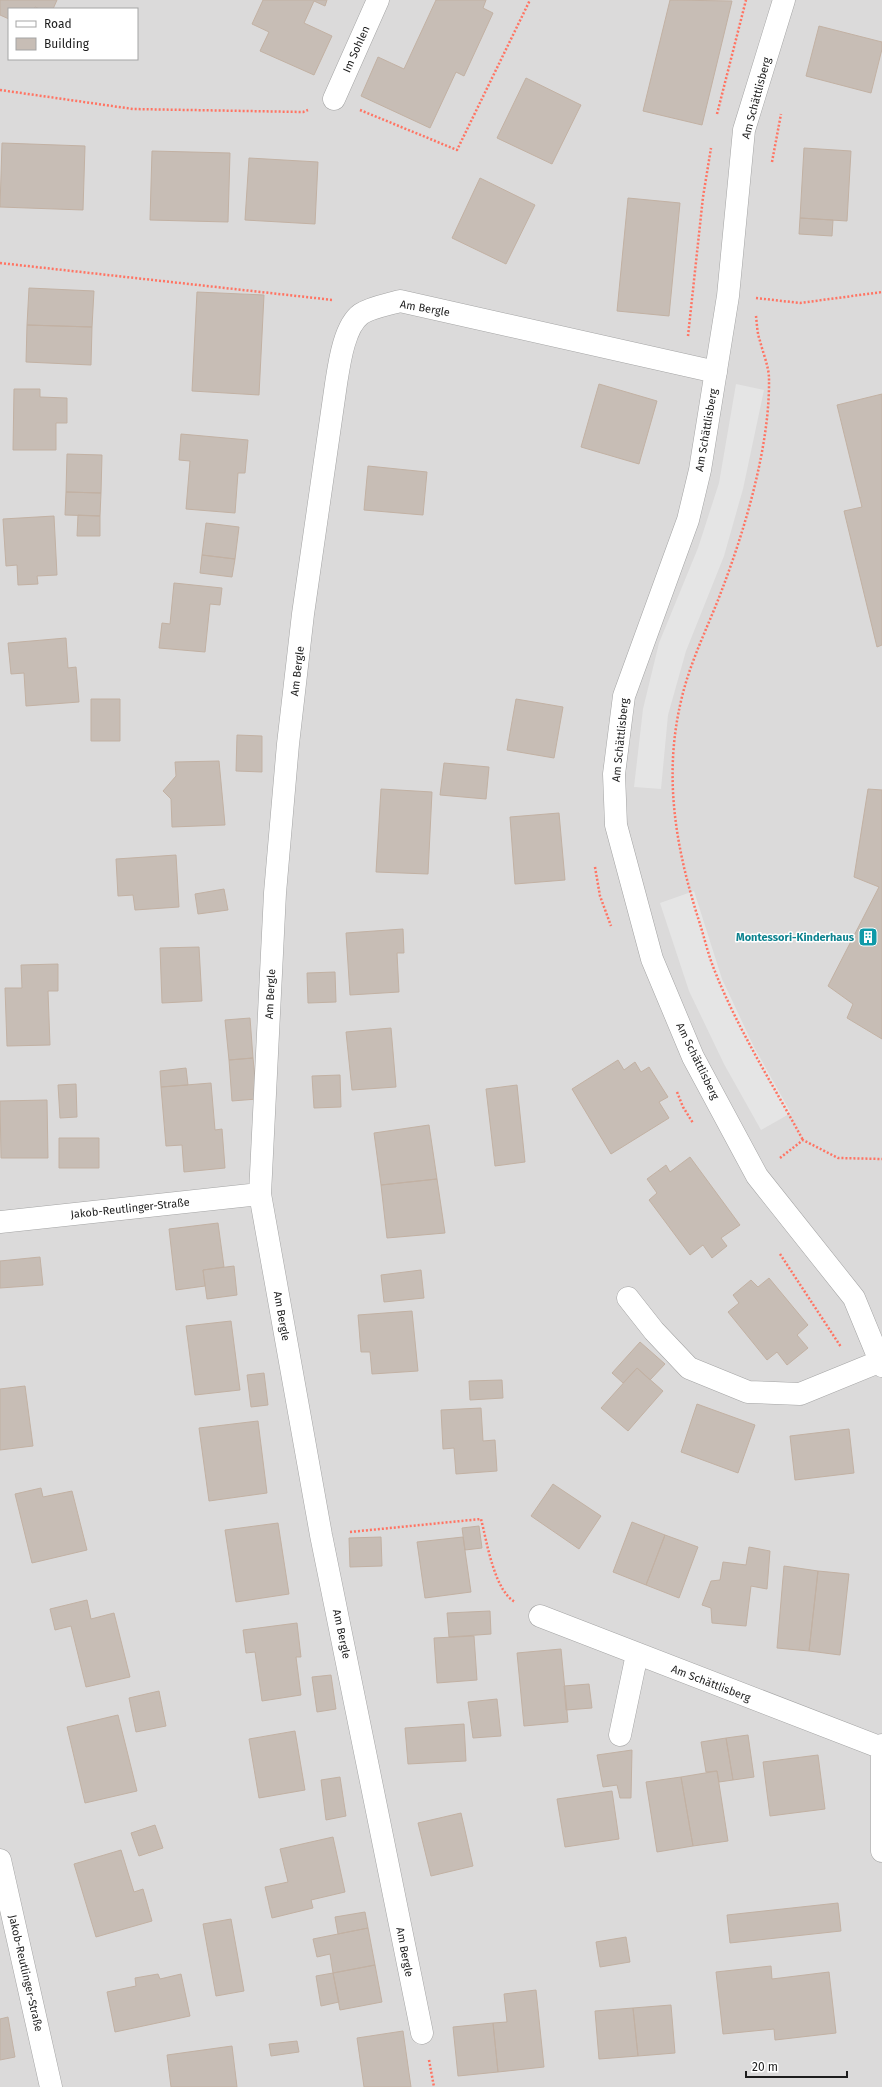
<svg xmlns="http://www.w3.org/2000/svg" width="882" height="2087" font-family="'Fira Sans',sans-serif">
	<rect width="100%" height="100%" fill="#efebe2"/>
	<path fill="#dbdada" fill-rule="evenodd" d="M0 0H882V2087H0ZM9 9H137V59H9Z"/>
	<path fill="#e5e5e5" d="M736 384 764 390 743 489 724 556 686 651 668 715 661 789 634 787 643 709 659 643 698 548 719 483Z
		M694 891 722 979 754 1047 791 1113 761 1130 724 1064 689 991 660 903Z"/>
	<path fill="#c7bdb5" stroke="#c2b1a3" d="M0 0H57L53 9H40L35 7 34 9H9V19L0 15Z
		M263 0H327L325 6 314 1 304 23 332 36 314 75 260 51 269 32 252 24Z
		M436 0H486L483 8 493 13 464 76 456 72 430 128 361 96 378 57 404 69Z
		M670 0 732 1 702 125 643 111Z
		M819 26 882 42V49L871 93 806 76Z
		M526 78 581 105 552 164 497 138Z
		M2 143 85 146 83 210 0 207Z
		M804 148 851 151 847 221 800 218Z
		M152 151 230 153 228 222 150 220Z
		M249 158 318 162 315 224 245 220Z
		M480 178 535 205 506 264 452 238Z
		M628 198 680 203 669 316 617 311Z
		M800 218 833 220 832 236 799 234Z
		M29 288 94 291 92 327 27 325Z
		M197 292 264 295 259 395 192 391Z
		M27 325 92 327 91 365 26 362Z
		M599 384 657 401 639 464 581 447Z
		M14 389H40V397L67 398V423H56V450H13Z
		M882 394V645L877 647 844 511 862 507 837 405Z
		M181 434 248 440 245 473H238L235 513 186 509 190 461 179 460Z
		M67 454 102 455 101 493 66 492Z
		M368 466 427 472 423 515 364 510Z
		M66 492 101 493 100 516 65 515Z
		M78 515 100 516V536H77Z
		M54 516 57 575 37 576 38 584 18 585 17 565 6 566 3 519Z
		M206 523 239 527 235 559 202 555Z
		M202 555 235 559 232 577 200 573Z
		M174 583 222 588 220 605 210 604 205 652 159 648 162 623 170 624Z
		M66 638 68 668 76 667 79 702 26 706 24 673 11 674 8 643Z
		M91 699H120V741H91Z
		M516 699 563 707 554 758 507 750Z
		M237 735 262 736V772L236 771Z
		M219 761 225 825 172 827 171 799 163 791 176 776 175 762Z
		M444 763 489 767 486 799 440 795Z
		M381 789 432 792 428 874 376 872Z
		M868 789 882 790V1039L847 1018 853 1004 828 986 879 887 854 877Z
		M559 813 565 880 515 884 510 817Z
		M176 855 179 907 135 910 133 895 118 896 116 859Z
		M224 889 228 910 198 914 195 894Z
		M403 929 404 953H397L399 992 350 995 346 933Z
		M199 947 202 1001 162 1003 160 948Z
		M58 964V991H48L50 1045 7 1046 5 988H22L21 965Z
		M335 972 336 1002 308 1003 307 973Z
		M250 1018 253 1058 229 1060 225 1020Z
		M391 1028 396 1087 352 1090 346 1032Z
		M253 1058 257 1099 232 1101 229 1060Z
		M618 1060 624 1070 635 1062 641 1072 649 1067 668 1097 659 1102 669 1118 611 1154 572 1089Z
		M186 1068 188 1085 161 1087 160 1071Z
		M340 1075 341 1107 314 1108 312 1076Z
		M211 1083 215 1130 222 1129 225 1168 184 1172 182 1145 166 1146 161 1087Z
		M76 1084 77 1117 60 1118 58 1085Z
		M517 1085 525 1162 495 1166 486 1089Z
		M47 1100 48 1158H1L0 1101Z
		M429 1125 437 1179 381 1185 374 1133Z
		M59 1138H99V1168H59Z
		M690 1157 740 1225 721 1238 727 1246 712 1258 703 1245 690 1255 649 1200 657 1193 647 1179 666 1165 670 1172Z
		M437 1179 445 1233 387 1238 381 1185Z
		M218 1223 224 1267 203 1270 205 1286 176 1290 169 1229Z
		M40 1257 43 1285 0 1288V1261Z
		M234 1266 237 1295 207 1299 203 1270Z
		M421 1270 424 1298 384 1302 381 1275Z
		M769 1278 808 1325 797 1335 808 1348 787 1365 777 1352 767 1360 728 1312 739 1303 733 1295 751 1280 758 1287Z
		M412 1311 418 1371 372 1374 370 1352H361L358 1315Z
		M231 1321 240 1390 195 1395 186 1326Z
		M640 1342 665 1364 650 1380 637 1368 623 1383 612 1373Z
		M637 1368 663 1391 628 1431 601 1408Z
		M264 1373 268 1405 251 1407 247 1375Z
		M502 1380 503 1398 470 1400 469 1381Z
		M25 1386 33 1446 0 1450V1389Z
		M697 1404 755 1425 738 1473 681 1452Z
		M481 1408 483 1441 495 1440 497 1471 456 1474 454 1448 443 1449 441 1410Z
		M258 1421 267 1493 209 1501 199 1428Z
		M849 1429 854 1473 795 1480 790 1436Z
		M553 1484 601 1516 579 1549 531 1516Z
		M41 1488 43 1497 72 1491 87 1550 32 1563 15 1494Z
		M632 1522 665 1535 646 1585 613 1572Z
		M278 1523 289 1594 236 1602 225 1530Z
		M479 1526 482 1548 465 1550 462 1528Z
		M665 1535 698 1547 679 1598 646 1585Z
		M381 1537 382 1566 350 1567 349 1538Z
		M463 1537 471 1592 425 1598 417 1542Z
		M749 1547 770 1551 767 1589 751 1586 746 1626 712 1623 711 1608 702 1605 711 1581 720 1580 723 1562 746 1565Z
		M784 1566 818 1571 809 1651 777 1648Z
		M818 1571 849 1574 840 1655 809 1651Z
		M87 1600 91 1619 114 1613 130 1677 86 1687 71 1626 55 1630 50 1609Z
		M490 1611 491 1634 449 1637 447 1613Z
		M297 1623 301 1657H296L301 1695 262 1701 255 1652 246 1653 243 1630Z
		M474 1636 477 1680 437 1683 434 1638Z
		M561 1649 568 1722 524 1726 517 1653Z
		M331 1675 336 1709 317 1712 312 1677Z
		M589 1684 592 1708 566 1710 564 1686Z
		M159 1691 166 1726 136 1732 129 1698Z
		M497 1699 501 1736 473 1738 468 1702Z
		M118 1715 137 1791 85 1803 67 1727Z
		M464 1724 466 1761 408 1764 405 1728Z
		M295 1731 305 1790 259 1798 249 1739Z
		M748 1735 754 1777 733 1780 726 1738Z
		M726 1738 733 1780 719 1782 717 1771 706 1772 701 1742Z
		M632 1750 631 1798H620L617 1785 603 1787 597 1755Z
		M818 1755 825 1809 770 1816 763 1762Z
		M717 1771 728 1841 693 1846 681 1777Z
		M340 1777 346 1816 326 1820 321 1780Z
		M681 1777 693 1846 657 1852 646 1782Z
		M612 1791 619 1839 565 1847 557 1799Z
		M461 1813 473 1866 431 1876 418 1823Z
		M155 1825 163 1848 139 1856 131 1833Z
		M333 1837 345 1892 311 1900 313 1908 272 1918 265 1887 288 1882 280 1849Z
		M121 1850 134 1892 143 1889 152 1921 96 1937 74 1864Z
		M838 1903 841 1931 730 1943 727 1915Z
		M365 1912 368 1928 338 1934 335 1917Z
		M231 1919 244 1991 216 1996 203 1924Z
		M368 1928 375 1965 333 1973 330 1954 317 1957 313 1939Z
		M626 1937 630 1962 600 1967 596 1942Z
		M375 1965 382 2002 340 2010 333 1973Z
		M771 1966 772 1979 829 1972 836 2033 775 2040 774 2029 723 2034 716 1972Z
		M333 1973 339 2002 321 2006 316 1976Z
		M158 1974 160 1979 181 1974 190 2016 115 2032 107 1992 136 1986 135 1978Z
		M536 1990 544 2067 498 2072 493 2023 507 2022 504 1994Z
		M671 2005 675 2053 638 2056 633 2008Z
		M633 2008 638 2056 599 2059 595 2011Z
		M8 2017 15 2057 0 2060V2019Z
		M493 2023 498 2072 458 2076 453 2027Z
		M403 2031 411 2087H364L357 2038Z
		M297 2041 299 2052 271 2056 269 2044Z
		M232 2046 237 2087H171L167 2055Z"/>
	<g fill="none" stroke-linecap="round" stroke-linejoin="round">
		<defs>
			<path id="street" d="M784 0 744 130 728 296 700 470 688 520 624 696 614 774 616 825 652 959 693 1057 757 1176 854 1298 882 1366
				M334 99 378 0
				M0 1222 260 1194
				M628 1298 654 1331 689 1368 748 1392 800 1394 881 1361
				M540 1616 882 1748
				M620 1735 637 1654
				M882 1745V1851
				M0 1860 51 2087
				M422 2033 321 1535 260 1194 275 893 288 744 303 614 336 384C339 365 344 326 361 314 372 307 387 305 400 301L716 372"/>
		</defs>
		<use href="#street" stroke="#a4a4a4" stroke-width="23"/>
		<path stroke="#ff7463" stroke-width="2.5" stroke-dasharray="2 2" stroke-linecap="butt" d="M0 90 133 109 303 112 308 110
			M360 110 457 150 530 0
			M717 114 746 0
			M772 162 781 114
			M0 263 333 300
			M756 298 800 303 882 292
			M756 316C757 324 757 333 760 341 763 353 769 367 769 379 770 444 746 526 723 587 709 625 690 661 681 701 663 778 676 850 700 924 705 940 709 958 716 974 739 1031 773 1085 803 1140
			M688 336 703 197 711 148
			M595 867 600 896 611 926
			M677 1092 683 1107 693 1123
			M780 1158 803 1140 838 1158 882 1159
			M780 1254 841 1347
			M350 1532 481 1519C487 1542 494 1590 515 1602
			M429 2060 434 2087"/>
		<use href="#street" stroke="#fff" stroke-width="22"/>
	</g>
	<defs>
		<symbol id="building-square" viewBox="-11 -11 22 22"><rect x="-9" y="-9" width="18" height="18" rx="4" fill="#0f9aa8" stroke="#fff"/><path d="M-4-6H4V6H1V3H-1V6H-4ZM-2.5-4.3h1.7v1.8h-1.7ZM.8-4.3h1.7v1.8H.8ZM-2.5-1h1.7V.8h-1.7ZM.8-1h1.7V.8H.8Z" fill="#fff"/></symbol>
	</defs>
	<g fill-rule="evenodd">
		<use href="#building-square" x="857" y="926" width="22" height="22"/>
	</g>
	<g text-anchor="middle" stroke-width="3" stroke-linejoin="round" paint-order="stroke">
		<g font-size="11" fill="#1d1d1d" stroke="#fff">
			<text transform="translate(356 49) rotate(-66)" y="4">Im Sohlen</text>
			<text transform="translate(756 98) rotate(-75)" y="4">Am Schättlisberg</text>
			<text transform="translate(425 308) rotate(10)" y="4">Am Bergle</text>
			<text transform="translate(706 430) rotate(-80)" y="4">Am Schättlisberg</text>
			<text transform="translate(297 671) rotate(-83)" y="4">Am Bergle</text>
			<text transform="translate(620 740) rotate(-84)" y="4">Am Schättlisberg</text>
			<text transform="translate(270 994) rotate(-87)" y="4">Am Bergle</text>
			<text transform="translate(698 1061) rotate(64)" y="4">Am Schättlisberg</text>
			<text transform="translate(130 1208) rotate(-6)" y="4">Jakob-Reutlinger-Straße</text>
			<text transform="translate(282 1316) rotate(80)" y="4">Am Bergle</text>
			<text transform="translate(342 1634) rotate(78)" y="4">Am Bergle</text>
			<text transform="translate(711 1683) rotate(21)" y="4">Am Schättlisberg</text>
			<text transform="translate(405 1952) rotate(79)" y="4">Am Bergle</text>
			<text transform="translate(26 1973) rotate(77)" y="4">Jakob-Reutlinger-Straße</text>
		</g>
		<g font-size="11" font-weight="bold" fill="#0d838f" stroke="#fff" text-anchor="end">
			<text x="854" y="941">Montessori-Kinderhaus</text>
		</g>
	</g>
	<rect x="8" y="8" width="130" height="52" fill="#ffffff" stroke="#a5a5a5"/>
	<rect x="16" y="21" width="20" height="6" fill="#ffffff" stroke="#a5a5a5"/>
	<text x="44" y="28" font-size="12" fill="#1d1d1d">Road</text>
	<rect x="16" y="38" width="20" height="12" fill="#c7bdb5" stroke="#a5a5a5"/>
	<text x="44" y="48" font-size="12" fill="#1d1d1d">Building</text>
	<path d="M746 2071v6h101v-6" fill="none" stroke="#1d1d1d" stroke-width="2"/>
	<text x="752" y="2071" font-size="12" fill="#1d1d1d" stroke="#ffffff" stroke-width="3" paint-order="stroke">20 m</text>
</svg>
